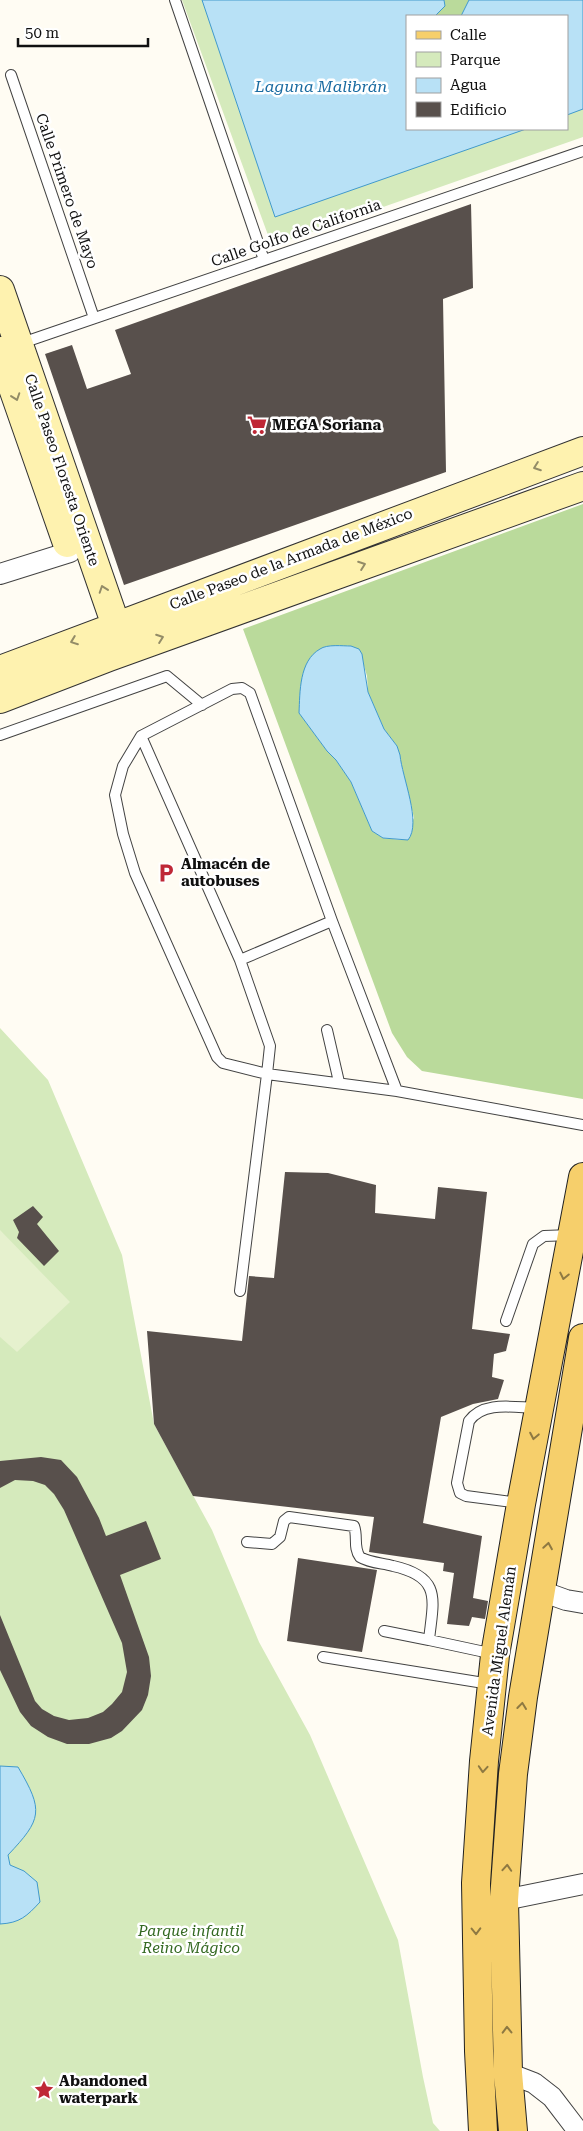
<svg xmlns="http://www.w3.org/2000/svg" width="583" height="2131" font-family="'Roboto Serif',serif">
	<rect width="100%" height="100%" fill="#fffcf3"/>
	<path fill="#d5eabc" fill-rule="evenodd" d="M182 0H583V137L272 246ZM407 16H567V129H407Z
		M0 1028 48 1080 122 1255 154 1424 212 1530 259 1642 310 1735 398 1940 423 2077 433 2123 440 2131H0Z"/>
	<path fill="#bada9b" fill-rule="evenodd" d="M444 0H469L461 16H435L445 6Z
		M583 504V1099L422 1071 407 1057 392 1033 243 629ZM359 649 367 676 368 692 384 729 397 746 414 818 402 840 383 838 372 831 351 782 336 760 327 751 299 713 303 673Z"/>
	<path fill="#e6f1ce" d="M0 1230 70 1302 17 1352 0 1337Z"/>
	<path fill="#b8e1f6" stroke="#4099cc" d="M202 0H444L445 6 435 16H407V129H526L275 217Z
		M469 0H583V109L567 115V16H461Z
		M351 646 359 649 362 654 368 692 384 729 397 746 400 755C402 777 422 823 408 840L383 838 372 831 351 782 336 760 327 751 299 713C300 692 299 661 320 649 327 644 343 646 351 646Z
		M0 1766 18 1767C44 1811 42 1819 8 1855L10 1865 24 1871 37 1882 40 1902C27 1916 20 1923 0 1924Z"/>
	<path fill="#58504c" d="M471 204 473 288 443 299 446 472 124 585 45 354 72 345 87 389 131 374 115 330Z
		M285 1172 328 1173 376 1185 375 1213 435 1219 438 1187 487 1192 472 1329 510 1334 506 1351 494 1354 492 1377 504 1380 498 1399 473 1404 441 1417 423 1523 482 1536 473 1598 488 1601 485 1619 472 1617 469 1626 447 1624 454 1573 443 1571 444 1563 369 1552 374 1517 193 1496 154 1424 147 1331 242 1341 249 1276 274 1278Z
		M33 1206 43 1217 37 1224 59 1251 44 1266 17 1238 19 1232 13 1220Z
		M41 1457 61 1460 77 1477 99 1518 106 1536 146 1521 161 1559 120 1575 149 1657 151 1676 148 1695 142 1710 122 1731 111 1738 89 1744H67L48 1737 31 1726 20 1712 0 1670V1615L35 1701 42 1709 54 1716 69 1720 88 1718 103 1712 112 1704 122 1692 127 1672 122 1643 64 1510 54 1494 45 1485 33 1481 15 1480 0 1488V1461Z
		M298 1558 377 1570 362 1652 287 1641Z"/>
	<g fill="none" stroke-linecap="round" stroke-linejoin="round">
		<defs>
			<path id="service" d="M175 0 264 260
				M11 75 94 318
				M19 344 583 151
				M0 735 167 676 202 705
				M141 736 232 689 242 688 250 693 332 921 397 1091 583 1125
				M240 960 332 921
				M327 1030 339 1082
				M240 1291 267 1074 270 1046 240 960 141 736 123 766 115 795 123 834 135 873 217 1057 223 1063 267 1074 397 1091
				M506 1321 533 1244 544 1236 571 1235
				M519 1503 466 1496 460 1493 457 1483 469 1421C484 1400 516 1408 538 1408
				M247 1542 272 1544 280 1537 284 1521 289 1517 354 1526C358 1536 353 1548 360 1557 370 1563 382 1563 393 1566 443 1577 433 1601 429 1640L494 1654
				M384 1631 429 1640
				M323 1657 490 1684"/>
			<path id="minor" d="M0 574 70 552
				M541 1591 566 1600 583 1603
				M504 1900 583 1884
				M508 2073 534 2083 552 2097 578 2131"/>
			<path id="secondary" d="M0 290 122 643
				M0 351 67 543
				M0 670 583 451
				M0 699 109 657 583 486"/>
			<path id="primary" d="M483 2131 479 2051 476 1883 484 1761 495 1655 521 1504 583 1177
				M513 2131 508 2073 504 1900 513 1774 523 1697 583 1338"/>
		</defs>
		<use href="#service" stroke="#434343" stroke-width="12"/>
		<use href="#minor" stroke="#434343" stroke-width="22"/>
		<use href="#secondary" stroke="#323232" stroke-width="30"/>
		<use href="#primary" stroke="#212121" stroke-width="30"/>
		<use href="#service" stroke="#fff" stroke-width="10"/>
		<use href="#minor" stroke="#fff" stroke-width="20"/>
		<use href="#secondary" stroke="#fef2af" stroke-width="28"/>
		<use href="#primary" stroke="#f6cf6b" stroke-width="28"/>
	</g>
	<defs><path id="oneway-chevron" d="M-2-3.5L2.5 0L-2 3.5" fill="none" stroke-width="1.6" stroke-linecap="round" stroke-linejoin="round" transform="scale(1.25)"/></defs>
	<g stroke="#938c67">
		<use href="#oneway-chevron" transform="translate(16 397) rotate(71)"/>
		<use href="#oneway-chevron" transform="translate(537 467) rotate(160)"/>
		<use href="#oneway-chevron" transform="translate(362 565) rotate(-20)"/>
		<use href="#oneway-chevron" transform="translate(103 589) rotate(-109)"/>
		<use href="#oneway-chevron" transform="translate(160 638) rotate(-20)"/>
		<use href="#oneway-chevron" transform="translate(74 641) rotate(159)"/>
	</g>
	<g stroke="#8e7942">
		<use href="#oneway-chevron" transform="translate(564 1276) rotate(102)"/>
		<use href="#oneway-chevron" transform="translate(534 1436) rotate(101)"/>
		<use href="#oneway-chevron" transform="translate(548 1546) rotate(-81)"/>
		<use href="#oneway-chevron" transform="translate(522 1706) rotate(-83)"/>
		<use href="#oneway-chevron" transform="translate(483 1769) rotate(94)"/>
		<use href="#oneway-chevron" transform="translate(507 1868) rotate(-86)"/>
		<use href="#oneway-chevron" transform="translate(476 1931) rotate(89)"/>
		<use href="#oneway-chevron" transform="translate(507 2030) rotate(-91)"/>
	</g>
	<defs>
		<symbol id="supermarket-bare" viewBox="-9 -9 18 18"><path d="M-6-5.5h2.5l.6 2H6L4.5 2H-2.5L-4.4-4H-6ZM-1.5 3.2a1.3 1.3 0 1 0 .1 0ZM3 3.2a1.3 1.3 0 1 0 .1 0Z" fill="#bf2836" stroke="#fff" stroke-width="2.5" paint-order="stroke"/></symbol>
		<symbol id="parking-bare" viewBox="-9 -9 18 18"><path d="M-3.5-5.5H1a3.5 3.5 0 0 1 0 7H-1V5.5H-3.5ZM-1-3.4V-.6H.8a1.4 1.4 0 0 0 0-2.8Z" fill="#bf2836" stroke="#fff" stroke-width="2.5" paint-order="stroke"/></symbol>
		<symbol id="sight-bare" viewBox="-9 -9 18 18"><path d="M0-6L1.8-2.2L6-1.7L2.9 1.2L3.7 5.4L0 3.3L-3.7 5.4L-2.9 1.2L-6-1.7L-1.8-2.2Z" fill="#bf2836" stroke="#fff" stroke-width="2.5" paint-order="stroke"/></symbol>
	</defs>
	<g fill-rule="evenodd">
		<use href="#supermarket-bare" x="243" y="411" width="28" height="28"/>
		<use href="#parking-bare" x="152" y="859" width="28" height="28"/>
		<use href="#sight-bare" x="30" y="2076" width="28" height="28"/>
	</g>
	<g text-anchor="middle" stroke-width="5" stroke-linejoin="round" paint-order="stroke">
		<g font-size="15" fill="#101010" stroke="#fff">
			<text transform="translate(67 191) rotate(71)" y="5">Calle Primero de Mayo</text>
			<text transform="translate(296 233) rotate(-19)" y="5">Calle Golfo de California</text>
			<text transform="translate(62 470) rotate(71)" y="5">Calle Paseo Floresta Oriente</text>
			<text transform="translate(291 559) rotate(-21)" y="5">Calle Paseo de la Armada de México</text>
			<text transform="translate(499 1651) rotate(-82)" y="5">Avenida Miguel Alemán</text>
		</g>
		<g font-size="15" font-weight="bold" fill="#101010" stroke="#fff" text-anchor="start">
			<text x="272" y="430">MEGA Soriana</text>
			<text x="181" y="869">Almacén de<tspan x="181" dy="17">autobuses</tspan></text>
			<text x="59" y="2086">Abandoned<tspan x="59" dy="17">waterpark</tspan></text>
		</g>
		<g font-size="15" font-style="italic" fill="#326820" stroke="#fff">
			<text x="191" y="1936">Parque infantil<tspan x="191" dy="17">Reino Mágico</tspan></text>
		</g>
		<g font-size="16" font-style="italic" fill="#196ba1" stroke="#fff">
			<text x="321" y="92">Laguna Malibrán</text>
		</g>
	</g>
	<rect x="406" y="15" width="162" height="115" fill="#ffffff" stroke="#9f9f9f"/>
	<rect x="416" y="31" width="25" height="8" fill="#f6cf6b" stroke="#9f9f9f"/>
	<text x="450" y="40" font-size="15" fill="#101010">Calle</text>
	<rect x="416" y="52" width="25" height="15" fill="#d5eabc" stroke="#9f9f9f"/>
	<text x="450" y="65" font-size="15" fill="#101010">Parque</text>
	<rect x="416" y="78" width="25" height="15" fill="#b8e1f6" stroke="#9f9f9f"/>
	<text x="450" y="90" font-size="15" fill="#101010">Agua</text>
	<rect x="416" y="102" width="25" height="15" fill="#58504c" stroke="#9f9f9f"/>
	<text x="450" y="115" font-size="15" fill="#101010">Edificio</text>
	<path d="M18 38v8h130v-8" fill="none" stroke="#101010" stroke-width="2.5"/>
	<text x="25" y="38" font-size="15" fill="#101010" stroke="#ffffff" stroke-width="4" paint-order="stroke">50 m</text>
</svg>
